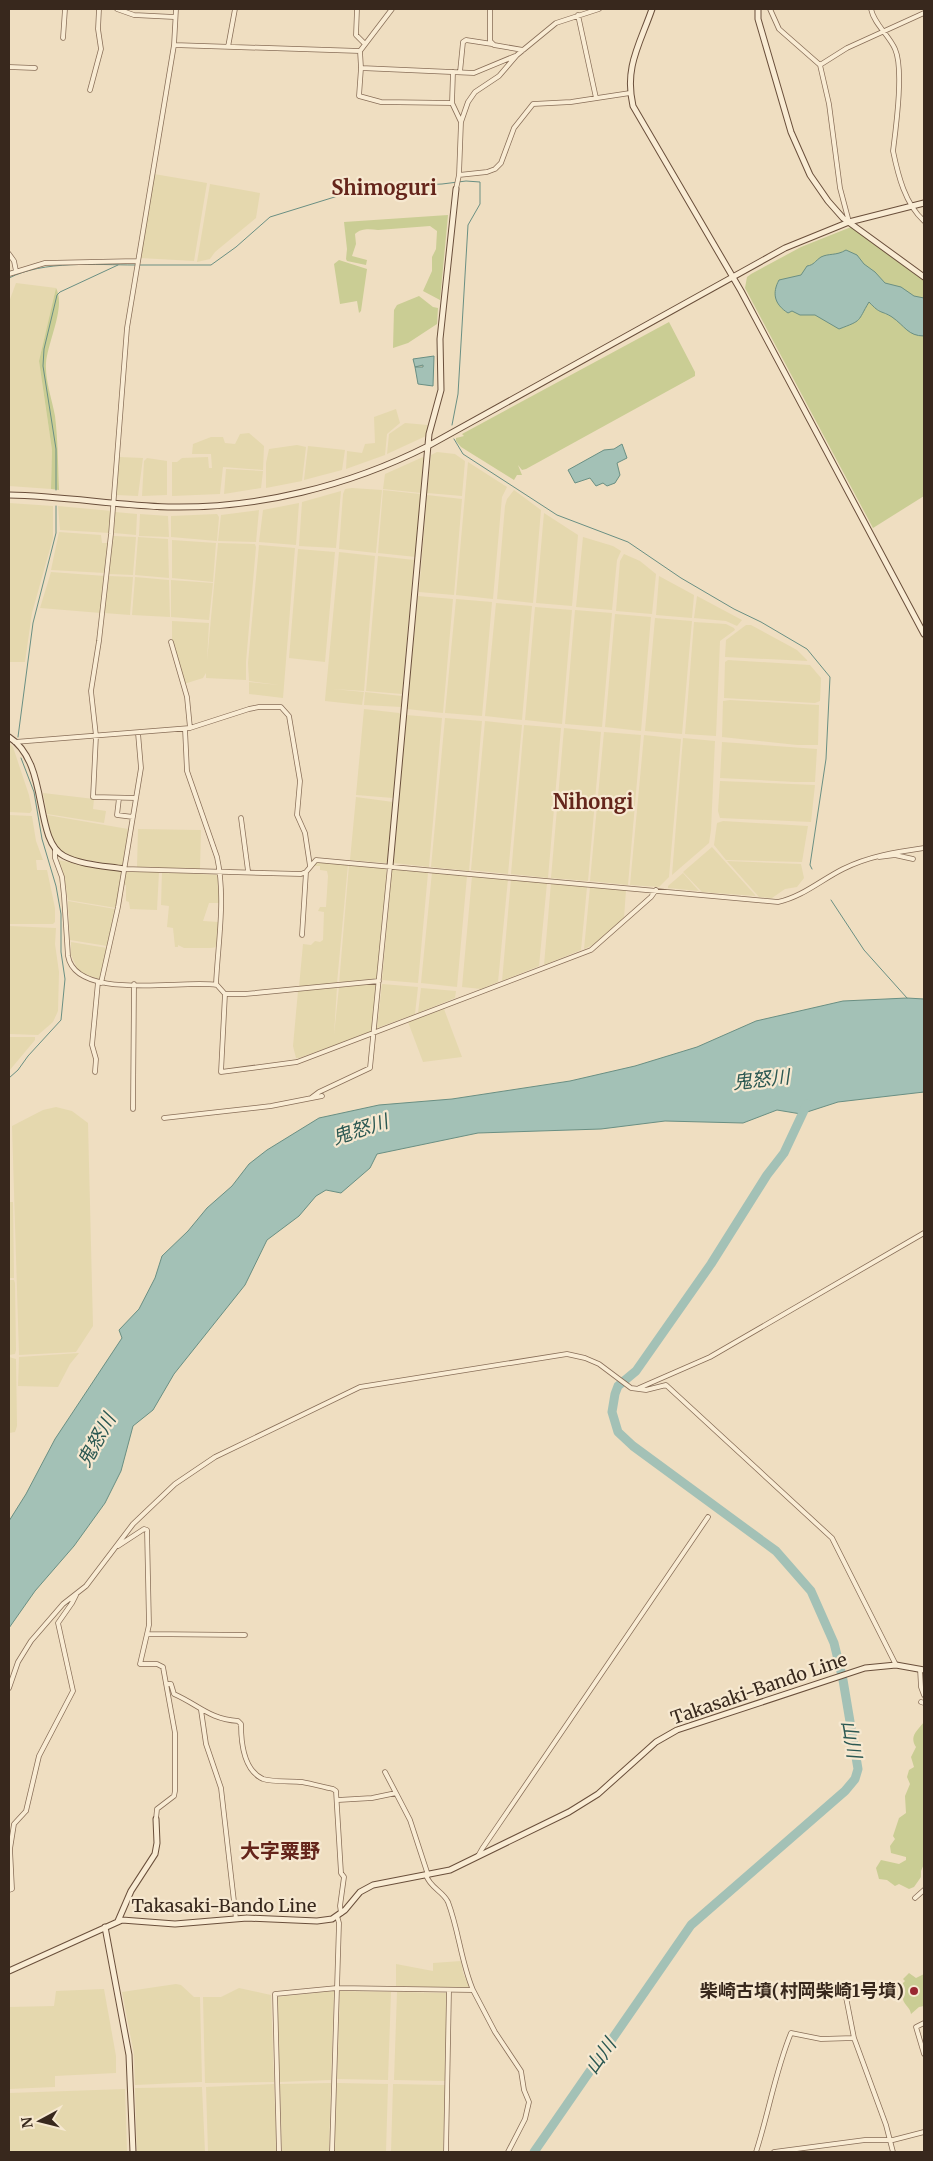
<svg xmlns="http://www.w3.org/2000/svg" width="933" height="2161" font-family="Merriweather,'Noto Sans JP',serif">
	<rect width="100%" height="100%" fill="#efdec1"/>
	<path fill="#e5d8ae" d="M154 174 207 183 194 261 140 258Z
		M210 184 260 193 256 218 215 252 210 259 197 262Z
		M16 283 56 288 39 361 52 450 51 489 9 486V302Z
		M396 409 400 423 387 434 385 455 346 469 347 451 362 453 365 444 375 443 374 417Z
		M405 423 428 425 426 436 387 454 389 434Z
		M249 433 264 446 263 470 223 467 220 494 172 496V462H177L182 458 208 457 209 468H212L211 454H192L193 444 211 437H223L225 443 235 444 240 434Z
		M297 445 306 447 302 481 266 488V463L269 449Z
		M308 446 345 450 342 470 304 480Z
		M437 452 455 454 465 461 462 496 427 493 431 455Z
		M119 457 143 458 138 496 116 495Z
		M423 457 425 459 421 493 383 489 385 474Z
		M147 458 167 461V495L142 496 144 461Z
		M468 462 507 487 502 497 493 599 456 595Z
		M226 469 263 471 261 488 224 494Z
		M352 488 382 490 376 553 339 549 343 494 345 489Z
		M383 490 420 494 421 495 416 557 378 553Z
		M514 490 541 510 533 603 497 599 505 506 507 499Z
		M341 491 336 548 299 546 302 502Z
		M427 495 462 499 454 595 419 592Z
		M9 503 53 506V538L32 613 25 662H9Z
		M299 503 296 545 259 542 263 510Z
		M58 506 112 511 110 533 60 530Z
		M259 510 256 542 218 541 221 515Z
		M115 512 137 514 136 535 114 533Z
		M544 513 578 535 572 606 536 603Z
		M140 514 168 516 169 537 139 536Z
		M217 514 219 517 217 541 171 537V516Z
		M59 532 101 535 102 543H109L105 573 51 570Z
		M113 536 136 537 133 575 109 574Z
		M138 537 168 539 169 578 135 575Z
		M583 537 613 546 621 551 617 560 612 610 576 607Z
		M172 540 216 543 213 582 172 578Z
		M218 543 255 544 256 547 246 662V680L206 678V673L203 678 184 684 172 641V621L209 623 207 661Z
		M259 545 295 548 283 698 249 694V682L279 685 249 681 248 663Z
		M298 549 335 552 325 662 289 658Z
		M339 552 375 556 364 691 333 689 364 692 362 705 325 701V700Z
		M624 554 640 561 656 574 652 614 616 611 620 561Z
		M378 556 414 560 402 694 366 691Z
		M51 572 105 576 101 613 40 608Z
		M109 576 133 577 130 615 104 613Z
		M659 576 694 595 692 618 656 615Z
		M135 577 169 580 170 617 132 615Z
		M171 580 213 583 209 620 171 617Z
		M418 596 453 599 443 713 407 709Z
		M697 596 742 620 737 626 726 621 694 618Z
		M456 599 492 602 482 716 445 713Z
		M496 603 532 606 522 720 485 716Z
		M535 607 572 610 562 724 525 720Z
		M575 610 612 613 602 727 565 724Z
		M615 614 651 617 641 731 605 727Z
		M655 618 692 621 682 734 645 731Z
		M694 622 726 624 734 628 735 630 720 641 716 736 685 734Z
		M746 625H751L797 650 808 661 725 657 726 640Z
		M728 660 810 665 821 678 820 701 815 703 724 698 725 662Z
		M365 692 402 696 401 707 364 705Z
		M730 700 819 705 818 745H797L722 737 723 701Z
		M364 709 399 713 401 715 393 798 356 795Z
		M406 715 442 718 429 867 394 863V861Z
		M445 718 482 721 469 871 431 867Z
		M485 721 522 725 508 874 471 870Z
		M524 725 561 728 548 878 511 874Z
		M564 728 601 732 588 881 551 878Z
		M604 732 641 735 628 885 590 881Z
		M644 735 681 739 669 877 659 887 630 885Z
		M683 738 715 741 711 830 709 843 672 875Z
		M722 742 817 749 815 782H795L720 778Z
		M9 743 13 747 29 795 32 810 30 813 9 812Z
		M720 781 815 785 811 822 720 818 718 811Z
		M43 793 94 799 93 809 106 811 104 823 47 814Z
		M356 797 393 802 387 861 386 863 350 860Z
		M9 815 32 816 36 841 43 860H36L37 870H47L55 908V922L53 924H9Z
		M47 815 128 829 123 866 74 858 62 852 51 836Z
		M723 821 808 826 802 862 726 860 714 845 717 823Z
		M138 829 201 830 200 869 137 867Z
		M712 847 756 896 702 892 683 872Z
		M58 860 122 871 116 908 68 900 64 875Z
		M727 861 801 864 804 878 797 887 785 889 772 898 759 897Z
		M318 862 348 864 337 983 299 987 303 944 311 945 315 941 320 942 323 940 324 912 318 911 320 907H326L328 876 327 871 320 870V866H313Z
		M349 865 386 868 387 877 377 980 339 984Z
		M392 869 428 873 418 983 382 980Z
		M126 871 159 872 157 910 130 909 129 902 126 901V885H123Z
		M162 872 219 875 220 903H209L203 921 219 922 217 947 211 948H184L178 945V947H175L173 928 167 927 169 906 161 905Z
		M432 872 467 876 457 987 421 983Z
		M683 873 699 891 668 888V886Z
		M472 876 508 879 498 982 481 989 462 987Z
		M511 879 547 883 539 966 502 981Z
		M551 883 587 887 581 950 544 965Z
		M590 887 626 890 624 918 593 945 584 949Z
		M68 901 115 909 107 946 70 940Z
		M9 926 56 928 55 944 59 972 58 1011 53 1022 38 1035 9 1034Z
		M71 942 107 948 100 979 84 974 78 970 71 955Z
		M376 983 373 1031 299 1058H296L293 1046 298 991 337 987 334 1035 339 987Z
		M382 984 418 987 415 1014 377 1028Z
		M421 988 456 991 455 998 418 1013Z
		M444 1009 462 1057 423 1062 408 1022Z
		M9 1037H35V1040L9 1071Z
		M56 1107 72 1111 88 1123 93 1326 76 1352 19 1355 12 1126 43 1110Z
		M9 1202H13L14 1278H9Z
		M9 1280H14L15 1283 16 1350 15 1354 9 1355Z
		M79 1353 70 1364 58 1387 18 1386 19 1357Z
		M9 1357 16 1359 17 1426 15 1432 9 1433Z
		M461 1961 463 1973 469 1986 467 1988 396 1986V1964L433 1971V1963Z
		M176 1984 181 1985 194 1997H200L202 2082 135 2085 134 2054 122 1992Z
		M239 1988 271 1995 274 2082 205 2083 203 1997H221Z
		M104 1989 116 2056V2073L55 2076V2087L9 2089V2007L54 2006 56 1991Z
		M334 1991 331 2080 279 2082 277 1997Z
		M340 1991 391 1992 388 2080 337 2079Z
		M397 1992 447 1993 445 2081 394 2080Z
		M331 2083 329 2152H282L280 2084Z
		M337 2083 388 2084 386 2152H334Z
		M274 2084 277 2152H208L206 2087Z
		M393 2084 445 2085 443 2152H391Z
		M202 2087 205 2152H137L135 2088Z
		M125 2089 127 2152H9V2093Z"/>
	<path fill="#cacd94" d="M448 215 440 300 423 291 432 271V257L436 249 437 231 430 226 378 230C370 229 361 228 355 234L356 244 352 256 367 260 366 265 347 261 346 259 347 249 344 222Z
		M851 227 924 281V496L873 528 745 288 747 277 751 274 801 247Z
		M339 260 367 269 361 311 359 313 357 301 340 304 334 264Z
		M56 288C66 307 48 341 46 363 45 381 52 399 55 416 58 441 58 465 59 490L51 489 52 450 39 361Z
		M419 296 433 307 438 308 437 324 408 343 393 348 394 310 397 305Z
		M669 322 695 372V376L526 469 522 470 518 465 522 475H517L514 480 461 447 456 441V438L464 436 462 434Z
		M924 1722V1864L921 1871V1877L914 1887 909 1889 899 1884 895 1886 887 1880 879 1879 876 1868 881 1860 899 1864 906 1860V1857L891 1853 890 1846 895 1839 893 1836 899 1818 906 1813 905 1796 910 1784 907 1777 909 1770 914 1767 911 1757 916 1747C909 1736 917 1731 924 1722Z
		M909 1973 916 1978 924 1974V2006L919 2007 911 2014C910 2008 907 2007 904 2002 901 1996 905 1992 900 1986L905 1981 903 1979Z"/>
	<path fill="#a3c1b6" stroke="#6a8f83" d="M846 250 857 255 864 264 875 272 885 283 901 287 914 296 924 298V336C908 336 905 326 892 317 881 310 881 315 869 302 857 322 863 320 839 329L815 315H800L792 311 788 313C774 304 772 293 779 280L801 275 807 266C814 265 815 261 821 257 829 253 836 256 846 250Z
		M434 356 433 386 418 384 415 367H423V365L415 367 413 359Z
		M622 444 627 458 617 463 620 475 615 483 607 486 603 483 596 486 590 478 575 483 568 470 604 450 614 449Z
		M907 998 924 999V1092L838 1102 801 1114 777 1110 743 1123 665 1121 601 1129 478 1133 377 1154 370 1168 341 1193 326 1190 316 1196 299 1216 267 1240 245 1285 174 1374 153 1410 133 1426 121 1471 105 1503 74 1546 35 1591 9 1628V1521L26 1494 55 1439 122 1338 119 1330 139 1309 155 1278 162 1256 188 1231 207 1208 232 1186 249 1164 267 1150 319 1118 379 1105 452 1099 570 1081 635 1066 697 1047 756 1021 843 1001Z"/>
	<g fill="none" stroke-linecap="round" stroke-linejoin="round">
		<path stroke="#6a8f83" stroke-width="1" d="M140 265H211L236 247 270 217 354 191 398 186 442 184 466 181 480 182V204L468 225 458 394 452 425
			M9 278C44 260 96 265 135 265
			M454 439 463 454 557 515 628 542 681 578 734 609 761 622 807 649 830 677 826 759 810 865 812 869
			M56 490V449L43 366 44 349 57 295 60 292 118 265
			M18 737 33 623 56 533V506
			M831 900 864 950 907 998
			M9 1078 18 1070 28 1056 61 1020 65 979 61 952V914L56 886 42 839 34 792 21 758"/>
		<path stroke="#a3c1b6" stroke-width="9" d="M534 2152 691 1925 845 1791 855 1779 858 1769 843 1680 834 1643 811 1591 776 1551 633 1446 618 1432 612 1412 615 1394 618 1386 636 1371 711 1264 767 1175 784 1153 807 1104"/>
		<defs>
			<path id="street" d="M117 9 134 15 174 17
				M357 9 356 35 365 44
				M392 9 360 51 361 68 474 73 515 56
				M490 9V41L494 45 523 50
				M770 9 779 29 820 65 829 104 840 188 849 222
				M871 9C874 24 889 35 895 49 904 69 896 127 893 151 898 175 905 204 924 221
				M578 15 596 98
				M63 38 65 9
				M174 45 360 51
				M228 47 235 9
				M820 65 847 48 924 13
				M9 67 35 68
				M361 68 359 96 381 102 452 103
				M453 72 452 103 461 122
				M460 72 463 42 466 40 492 44
				M90 90 101 49 98 29 99 9
				M459 175 487 172 495 169 501 163 514 128 533 104 571 102 630 93
				M456 189 459 175 461 122 468 102 475 92 499 76 517 55 556 23 599 9
				M9 254 14 261 16 271
				M9 274 45 263 137 261
				M171 642 187 697 190 728
				M185 729 187 771 217 857C226 898 218 942 216 984
				M15 742 190 728 249 709 259 707H281L289 716 300 781 297 815 305 833 310 866
				M119 798 117 815 133 817
				M136 798 93 797 96 736 91 691 99 641 111 534 127 328 174 45 176 9
				M241 818 248 871
				M55 850V858L62 877 64 896 68 956C76 1002 184 979 217 985L225 994 221 1072 297 1062 591 950 651 897 656 890
				M879 857 895 855 913 859
				M124 869 301 874 306 872 316 860 778 902C802 897 821 880 843 869 869 856 896 852 924 848
				M302 935 306 872
				M101 983 118 907 141 768 138 733
				M225 994H245L379 981
				M95 1072 96 1059 92 1045 98 982
				M311 1098 319 1092 370 1068 390 866
				M133 1109 134 984
				M164 1118 271 1106 322 1096
				M639 1388 710 1357 924 1233
				M118 1546 144 1529 147 1530 149 1625 147 1634 245 1635
				M147 1634 140 1664H157L163 1667 175 1733V1791L174 1796 157 1809 156 1819
				M920 1669 921 1687 924 1695
				M166 1684H171L174 1694C199 1705 209 1719 238 1721L241 1724C241 1742 243 1770 263 1779 272 1782 292 1781 302 1782 313 1784 323 1787 333 1789L336 1791 341 1873 344 1877 340 1906 341 1913
				M9 1688 18 1662 31 1641 63 1604 86 1586 133 1524 175 1484 215 1457 360 1387 567 1354 585 1358 599 1364 631 1388 646 1390 666 1385 832 1538 896 1665
				M921 1702 924 1703
				M201 1710 206 1744 221 1788 236 1919
				M385 1772 396 1793
				M338 1800 372 1798 396 1793 410 1820 428 1875
				M478 1856 482 1849 708 1517
				M426 1875C430 1888 443 1891 448 1902 459 1931 461 1962 473 1990
				M9 1890 12 1889 10 1849 14 1824 26 1811 39 1756 73 1691 58 1623 72 1603 76 1595
				M915 1898 924 1890
				M845 1992 854 2038 886 2125 893 2152
				M924 2023 916 2027 924 2054
				M279 2152 275 1994 337 1988 473 1990 495 2032 521 2071 524 2090 529 2102 525 2119 508 2152
				M332 2152 339 1923 337 1916
				M446 2152 449 1990
				M756 2152C769 2112 775 2072 791 2033L821 2039 854 2038
				M774 2152 865 2140H893L924 2132"/>
			<path id="secondary" d="M652 9C640 44 624 67 633 106L741 291 924 634
				M758 9V19L791 132 810 175 828 201 843 218 924 277
				M9 495C62 496 115 505 168 507 257 509 349 486 428 446L785 248 849 222 924 203
				M9 737C50 763 33 840 64 856 81 865 106 866 124 869
				M390 866 429 434 441 390 440 339 456 189
				M118 1921 131 1891 155 1854 157 1843 156 1819
				M105 1927 129 2055 133 2152
				M9 1971 122 1920 175 1924 247 1918 317 1921 332 1919 345 1910 360 1892 373 1885 450 1870 569 1812 598 1794 656 1742 677 1730 865 1668 896 1665 924 1670"/>
		</defs>
		<use href="#street" stroke="#886e58" stroke-width="5.5"/>
		<use href="#secondary" stroke="#6a4f3b" stroke-width="7"/>
		<use href="#street" stroke="#f9ecd4" stroke-width="4"/>
		<use href="#secondary" stroke="#f9ecd4" stroke-width="5"/>
	</g>
	<circle fill="#992730" stroke="#f6e8d0" stroke-width="2" cx="914" cy="1991" r="5"/>
	<g text-anchor="middle" stroke-width="4.5" stroke-linejoin="round" paint-order="stroke">
		<g font-size="18" fill="#38281d" stroke="#f6e8d0">
			<text transform="translate(759 1689) rotate(-19)" y="6">Takasaki-Bando Line</text>
			<text x="224" y="1912">Takasaki-Bando Line</text>
		</g>
		<g font-size="18" font-weight="bold" fill="#38281d" stroke="#f6e8d0" text-anchor="end">
			<text x="904" y="1997">柴崎古墳(村岡柴崎1号墳)</text>
		</g>
		<g font-size="19" font-style="italic" fill="#2b5852" stroke="#f6e8d0">
			<text transform="translate(761 1079) rotate(-6)" y="7">鬼怒川</text>
			<text transform="translate(360 1129) rotate(-18)" y="7">鬼怒川</text>
			<text transform="translate(96 1440) rotate(-61)" y="7">鬼怒川</text>
			<text transform="translate(852 1739) rotate(80)" y="7">山川</text>
			<text transform="translate(600 2056) rotate(-55)" y="7">山川</text>
		</g>
		<g font-size="20" font-weight="bold" fill="#65251b" stroke="#f6e8d0">
			<text x="384" y="195">Shimoguri</text>
			<text x="593" y="809">Nihongi</text>
			<text x="280" y="1858">大字粟野</text>
		</g>
	</g>
	<rect width="933" height="2161" fill="none" stroke="#38281d" stroke-width="20"/>
	<g transform="translate(40 2121) rotate(263)" stroke="#f6e8d0" stroke-width="4" paint-order="stroke">
	<path d="M0-4L9 19L0 12L-9 19Z" fill="#38281d"/>
	<text y="-8" font-size="14" font-weight="bold" text-anchor="middle" fill="#38281d">N</text>
	</g>
</svg>
